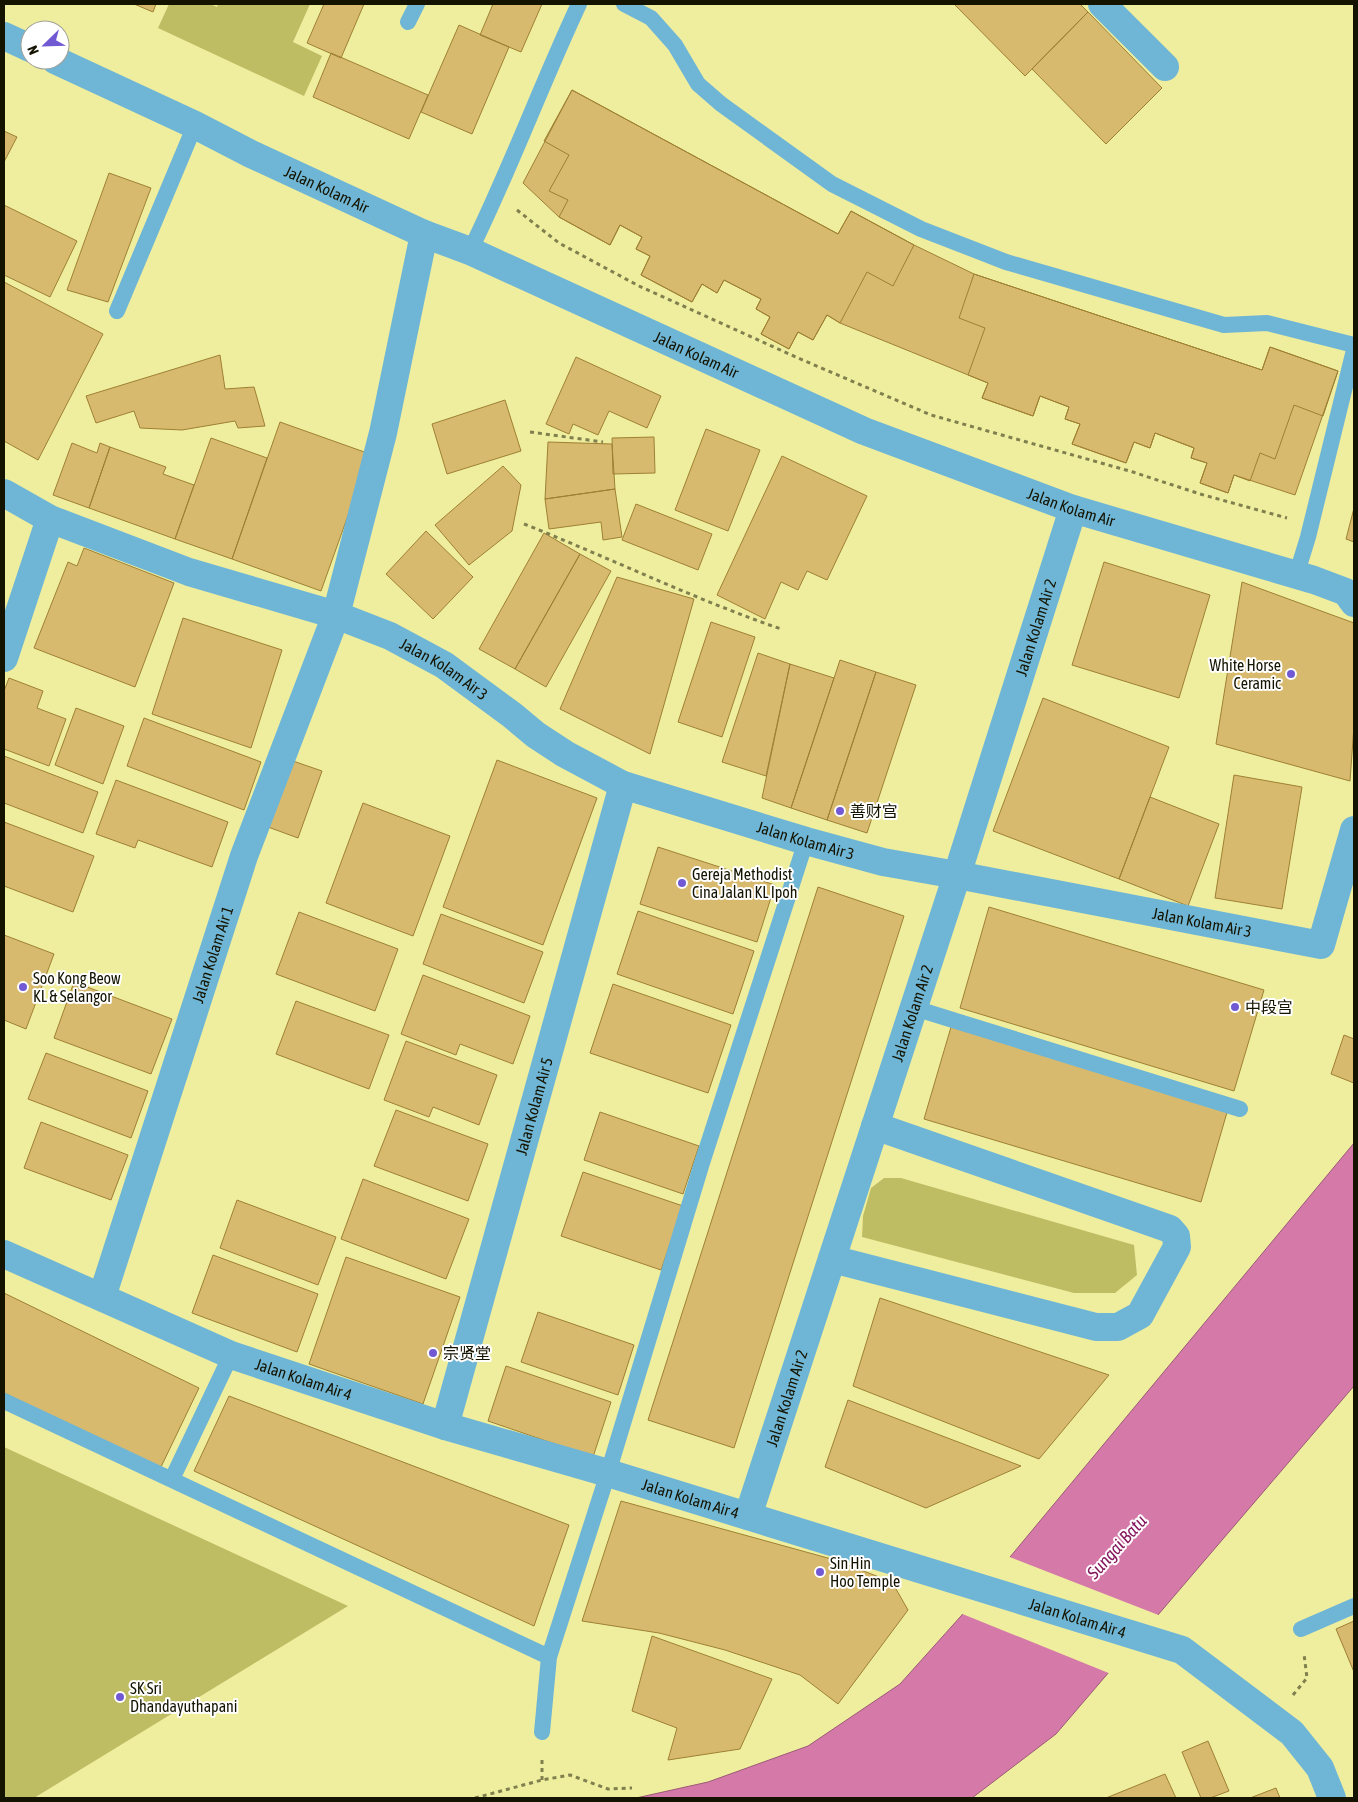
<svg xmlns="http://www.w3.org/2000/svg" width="1358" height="1802" font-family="'Asap Condensed','Noto Sans SC',sans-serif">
	<rect width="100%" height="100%" fill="#efee9e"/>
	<path fill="#bfbd64" d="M169 4H210L217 7 218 4H310L293 42 322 56 304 96 158 28Z
		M884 1178H901L1134 1245 1137 1275 1115 1293H1074L862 1237 863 1216 871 1188Z
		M4 1447 348 1606 34 1798H4Z"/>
	<path fill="#d579a9" stroke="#9b5a76" d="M1354 1143V1386L1056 1734 972 1798H636L708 1782 808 1746 900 1684 961 1616Z"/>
	<path fill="#efee9e" d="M1007 1556 1161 1616 1111 1674 960 1613Z"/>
	<path fill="#d8ba6e" stroke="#9e8033" d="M134 4H156L153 12Z
		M324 4H364L341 58 307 43Z
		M493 4H542L521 52 480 35Z
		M954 4H1080L1088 12 1025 76Z
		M1088 12 1162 88 1106 144 1032 69Z
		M459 25 509 47 472 134 421 112Z
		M331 53 428 95 409 139 313 97Z
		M572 90 838 234 851 211 914 245 893 286 867 272 840 323 827 315 813 340 798 332 789 349 761 334 770 317 756 309 761 299 724 280 717 293 702 284 692 302 641 275 650 256 636 249 642 237 620 225 610 245 559 217 568 200 549 191 569 155 544 141Z
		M572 90 838 234 851 211 914 245 974 274 1262 370 1270 347 1338 371 1295 495 1234 475 1228 493 1200 483 1207 463 1191 458 1194 448 1155 433 1150 448 1134 442 1126 463 1072 444 1080 424 1065 419 1069 407 1040 396 1033 416 982 398 988 383 840 323 827 315 813 340 798 332 789 349 761 334 770 317 756 309 761 299 724 280 717 293 702 284 692 302 641 275 650 256 636 249 642 237 620 225 610 245 559 217 523 183Z
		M4 131 17 137 4 162Z
		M109 173 151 188 108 302 67 290Z
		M4 205 77 241 50 297 4 275Z
		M974 274 1262 370 1270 347 1338 371 1323 416 1294 405 1275 459 1260 453 1250 481 1234 475 1228 493 1200 483 1207 463 1191 458 1194 448 1155 433 1150 448 1134 442 1126 463 1072 444 1080 424 1065 419 1069 407 1040 396 1033 416 982 398 988 383 968 375 985 328 959 318Z
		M4 282 103 334 38 460 4 441Z
		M220 355 225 389 254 387 265 426 238 428 235 421 182 430 140 428 134 411 96 423 86 396Z
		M576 357 661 396 647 428 609 411 598 435 573 424 569 434 546 424Z
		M505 400 521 451 447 474 432 424Z
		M280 422 370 454 321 591 232 559Z
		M706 429 760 450 728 531 675 510Z
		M654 437 655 473 613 474 612 438Z
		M211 438 267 458 232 559 175 539Z
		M548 442 612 444 615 489 545 499Z
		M72 443 97 453 100 443 110 447 89 508 53 495Z
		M110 447 166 467 163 474 194 485 175 539 89 508Z
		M782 456 867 496 827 580 807 571 798 590 781 582 765 619 717 595Z
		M503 466 521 485 512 531 469 565 435 525Z
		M615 489 622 537 603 540 601 522 549 529 545 499Z
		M636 504 712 534 698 570 622 540Z
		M1354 508V542L1346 539Z
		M426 531 473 577 433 619 386 574Z
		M544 533 580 554 515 669 479 649Z
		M84 548 174 583 135 687 34 648 68 562 77 566Z
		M580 554 611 571 546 687 515 669Z
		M1104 562 1210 595 1179 698 1072 665Z
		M617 577 694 599 650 754 560 709Z
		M1242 582 1354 623V726L1350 781 1216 744Z
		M183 618 282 650 251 748 152 714Z
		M711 622 755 637 722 737 678 722Z
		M758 653 790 664 766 776 722 762Z
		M840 660 876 672 827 820 791 808Z
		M790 664 834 678 791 808 762 798Z
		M876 672 916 685 867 833 827 820Z
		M9 678 43 691 37 708 66 719 49 766 4 749V691Z
		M1043 698 1169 747 1119 879 993 831Z
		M76 708 124 726 103 784 55 765Z
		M144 718 261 762 244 810 127 766Z
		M4 756 98 792 83 833 4 803Z
		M497 760 597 798 543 945 443 907Z
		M293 761 322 771 298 838 268 827Z
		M1234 775 1302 787 1282 909 1215 898Z
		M116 780 228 822 212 867 138 840 135 848 96 834Z
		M1150 797 1219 824 1188 906 1119 879Z
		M363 803 450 836 413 936 326 903Z
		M4 822 94 856 73 912 4 886Z
		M658 847 775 885 757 942 640 904Z
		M818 887 904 916 734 1448 648 1420Z
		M989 907 1264 990 1234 1091 960 1008Z
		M638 911 754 951 733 1014 617 974Z
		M299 912 398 949 375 1011 276 974Z
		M441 914 543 952 524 1003 423 964Z
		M4 935 54 954 26 1029 4 1020Z
		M423 975 530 1016 513 1064 460 1044 456 1055 401 1034Z
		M74 982 172 1019 151 1074 54 1038Z
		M613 984 731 1025 708 1093 590 1053Z
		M296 1001 389 1035 369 1089 276 1054Z
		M951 1027 1228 1109 1201 1202 924 1119Z
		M1344 1035 1354 1039V1083L1331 1074Z
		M406 1041 497 1075 479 1125 433 1107 429 1117 384 1100Z
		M46 1053 148 1091 131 1138 28 1099Z
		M396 1110 488 1144 468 1201 374 1166Z
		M600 1112 699 1146 683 1194 584 1160Z
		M41 1122 128 1155 111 1200 24 1168Z
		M583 1172 683 1206 661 1270 561 1236Z
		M363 1179 469 1219 446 1279 341 1239Z
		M237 1200 336 1237 318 1285 220 1248Z
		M213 1255 318 1294 297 1352 192 1313Z
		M346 1257 460 1297 423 1404 309 1364Z
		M4 1293 199 1388 160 1469 4 1393Z
		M880 1298 1109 1375 1039 1459 853 1386Z
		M538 1312 634 1345 618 1395 521 1362Z
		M506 1366 611 1402 593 1457 488 1421Z
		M229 1396 569 1525 534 1626 194 1471Z
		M848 1400 1021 1466 926 1508 825 1467Z
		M621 1501 835 1560 892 1582 908 1610 838 1704 800 1675 725 1650 659 1633 582 1621Z
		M1354 1621V1672L1336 1629Z
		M652 1636 772 1679 740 1749 668 1760 677 1728 632 1711Z
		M1208 1741 1229 1791 1210 1798H1201L1182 1752Z
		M1165 1774 1176 1798H1106Z
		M1276 1788 1280 1798H1250Z"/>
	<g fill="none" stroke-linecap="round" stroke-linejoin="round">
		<path stroke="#807f4e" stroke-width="3" stroke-dasharray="4 4" stroke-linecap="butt" d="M517 210 559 243 639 286 798 358 931 415 1133 472 1200 494 1287 518
			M530 432 603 442
			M524 524C610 558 694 599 781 629
			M1293 1695 1307 1678 1304 1654
			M542 1780V1758
			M475 1798 542 1780 570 1775 608 1789 632 1788"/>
		<path stroke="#6fb6d6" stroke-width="16" d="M624 4 651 18 675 45 698 84 721 104 832 184 921 229 1006 262 1224 325 1267 323 1354 345
			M408 22 417 4
			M470 251C510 170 541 85 579 4
			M117 311 195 125
			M1296 576 1308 537 1354 350
			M914 1008 1240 1109
			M4 1401 549 1657
			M172 1479 231 1355
			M1301 1629 1354 1606
			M542 1732 549 1657 608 1473 702 1163 806 841"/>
		<g stroke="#6fb6d6" stroke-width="28">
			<path d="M1102 4 1165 67"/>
			<path d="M4 36 30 48"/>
			<path id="s1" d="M55 60 195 125 251 154 424 234 470 251 864 431 1073 509 1314 580 1346 592 1354 603"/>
			<path id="s2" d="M4 493 50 519 189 572 336 615 390 636 444 665 512 715 536 735 565 754 623 785 806 841 883 862 957 875 1321 945 1354 830"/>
			<path d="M4 658 50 519"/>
			<path id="s3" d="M4 1254 231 1355 445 1426 608 1473 1182 1650 1292 1733 1320 1768 1332 1798"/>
			<path d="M832 1259 1096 1327H1118L1140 1315 1177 1247 1176 1236 1170 1229 875 1126"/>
			<path id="s4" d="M102 1297 244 856 336 615 383 433 424 234"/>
			<path id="s5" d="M445 1426 623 785"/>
			<path id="s6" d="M748 1516 957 875 1073 509"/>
		</g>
	</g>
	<g fill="#7159d3" stroke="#fff" stroke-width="2">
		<circle cx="1291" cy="674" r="5"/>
		<circle cx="840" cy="811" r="5"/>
		<circle cx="682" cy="883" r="5"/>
		<circle cx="23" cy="987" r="5"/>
		<circle cx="1235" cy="1007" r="5"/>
		<circle cx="433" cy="1353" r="5"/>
		<circle cx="820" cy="1572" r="5"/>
		<circle cx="120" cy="1697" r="5"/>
	</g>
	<g text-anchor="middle" stroke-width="4" stroke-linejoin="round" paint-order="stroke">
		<g font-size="16" fill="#141300" stroke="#fff">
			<text dy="6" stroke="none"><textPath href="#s1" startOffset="301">Jalan Kolam Air</textPath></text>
			<text dy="6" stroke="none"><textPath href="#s1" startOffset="706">Jalan Kolam Air</textPath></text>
			<text dy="6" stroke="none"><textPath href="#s1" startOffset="1111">Jalan Kolam Air</textPath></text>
			<text dy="6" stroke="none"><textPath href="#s6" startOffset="934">Jalan Kolam Air 2</textPath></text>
			<text dy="6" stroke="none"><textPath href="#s2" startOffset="476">Jalan Kolam Air 3</textPath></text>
			<text dy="6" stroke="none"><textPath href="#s2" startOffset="881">Jalan Kolam Air 3</textPath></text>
			<text dy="6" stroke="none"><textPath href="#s2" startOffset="1286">Jalan Kolam Air 3</textPath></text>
			<text dy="6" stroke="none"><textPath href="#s4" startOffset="360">Jalan Kolam Air 1</textPath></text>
			<text dy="6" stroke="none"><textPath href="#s6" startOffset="529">Jalan Kolam Air 2</textPath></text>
			<text dy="6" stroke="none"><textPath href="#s5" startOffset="332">Jalan Kolam Air 5</textPath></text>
			<text dy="6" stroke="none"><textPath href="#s3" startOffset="325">Jalan Kolam Air 4</textPath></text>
			<text dy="6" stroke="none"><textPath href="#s6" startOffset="124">Jalan Kolam Air 2</textPath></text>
			<text dy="6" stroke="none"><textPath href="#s3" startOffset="730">Jalan Kolam Air 4</textPath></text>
			<text dy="6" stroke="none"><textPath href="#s3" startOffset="1135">Jalan Kolam Air 4</textPath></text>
		</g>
		<g font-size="16" fill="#141300" stroke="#fff" text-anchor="start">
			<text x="1281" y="671" text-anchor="end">White Horse<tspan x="1281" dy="18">Ceramic</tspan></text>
			<text x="850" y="817">善财宫</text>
			<text x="692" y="880">Gereja Methodist<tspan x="692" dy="18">Cina Jalan KL Ipoh</tspan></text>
			<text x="33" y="984">Soo Kong Beow<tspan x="33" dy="18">KL &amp; Selangor</tspan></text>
			<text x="1245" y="1013">中段宫</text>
			<text x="443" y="1359">宗贤堂</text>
			<text x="830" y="1569">Sin Hin<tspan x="830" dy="18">Hoo Temple</tspan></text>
			<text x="130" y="1694">SK Sri<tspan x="130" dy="18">Dhandayuthapani</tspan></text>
		</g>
		<g font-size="18" font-style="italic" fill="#85175c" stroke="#fff">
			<text transform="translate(1117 1547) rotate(-48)" y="6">Sungai Batu</text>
		</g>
	</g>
	<rect width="1358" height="1802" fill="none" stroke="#141300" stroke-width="10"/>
	<g transform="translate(45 45) rotate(247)"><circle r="24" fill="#ffffff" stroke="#a1a199"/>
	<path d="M0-4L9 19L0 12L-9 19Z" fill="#7159d3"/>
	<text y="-8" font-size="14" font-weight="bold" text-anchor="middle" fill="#141300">N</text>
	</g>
</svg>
